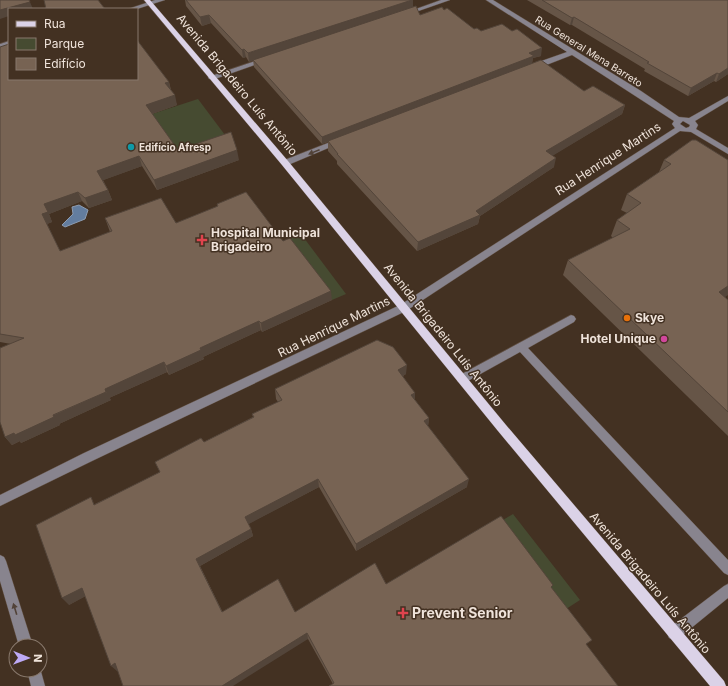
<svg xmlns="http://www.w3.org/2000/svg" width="728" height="686" font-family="Inter,sans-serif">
	<rect width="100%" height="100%" fill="#433122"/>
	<path fill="#464b31" d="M198 99 231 143 181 160 149 115Z
		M301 234 346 294 332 300 274 245Z
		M513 514 580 600 563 611 498 523Z"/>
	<path fill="#637d9f" stroke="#8d9cb1" d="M79 205 88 210 85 219 65 227 62 225 73 214 72 207Z"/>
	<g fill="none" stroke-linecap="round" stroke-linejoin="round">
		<defs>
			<path id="minor" d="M155 0H165L137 9H128Z
				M441 0H450L407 15 402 14Z
				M486 0H493L641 91 679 117 689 118 728 96V101L695 121 698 125 696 129 728 148V154L691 132 680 131 406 311 92 461 0 506V495L84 453 400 305 675 128 672 124 674 121 572 55 536 69H530V65L567 52ZM683 121 690 125 689 127 686 128 680 124Z
				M9 41V45L0 48V44Z
				M267 57 271 59 269 60 215 79H209L208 77Z
				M338 139H344L345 141 288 165 285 166 281 163 282 161Z
				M571 315 574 316 576 319 574 322 528 348 728 560V575L724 573 520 352 466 382 462 383 458 382 457 379 458 376Z
				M0 555 4 557 6 561 33 646H19L0 581Z
				M728 584V598L679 638 674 640 669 638 667 633 669 628 724 586Z
				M40 668 45 686H31L27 670H40Z"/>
			<path id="major" d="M144 0H150L288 161 506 425 724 681 726 686H710L498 431 282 165Z"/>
		</defs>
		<use href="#minor" stroke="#5f4d3f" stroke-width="1"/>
		<use href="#major" stroke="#5f4d3f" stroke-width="1"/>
		<use href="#minor" fill="#88848e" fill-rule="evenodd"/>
		<use href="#major" fill="#dbd2e7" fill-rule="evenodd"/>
	</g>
	<path fill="#665547" d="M185 0H413V7L420 15 444 10 474 29 481 31 541 56 533 58 532 63 584 91 625 105 622 114 553 155 554 167 480 216 478 224 417 251 337 164V161L328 151V142L322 144 254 67 253 60 249 62 246 57 243 58 211 23 202 26 186 6Z
		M527 0H728V74L716 82 714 81 688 96 644 71 645 69 572 25H570Z
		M0 47 169 82 171 90 177 105 152 114 178 150 239 160 157 190 142 166 103 180 108 190 112 200 89 208 82 201 49 214 52 222 47 224 60 251 110 232 105 218 176 223 217 207V204L283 241 332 300 262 332 261 330 203 357 204 359 169 375 167 372 109 398 111 400 59 424 60 425 21 443 20 441 12 445 5 437 11 344 0 342Z
		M692 140 725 297 728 300V436L563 275 568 260 613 238 611 236 617 220 627 213 621 210 627 194 659 172 664 160Z
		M406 374 403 376 415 400 429 418 428 426 467 487 356 551 319 487 248 524 251 529 253 536 200 566 222 611 295 612 386 584 553 585 333 684 308 639 117 671 85 596 69 605 95 504 160 473 204 442 253 417 252 414 278 402 276 399 275 389Z"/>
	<path fill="#53453a" d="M412 0H413V8L249 62 248 53Z
		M30 2 33 9H9V16L0 19V10Z
		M209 15 211 23 202 26 200 17Z
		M574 17 572 25H570L572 18Z
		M542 48 541 56 533 58 532 64 322 144V137Z
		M244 49 246 57 243 58 242 50Z
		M728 68V74L716 82 719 74Z
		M717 73 714 81 688 96 691 88Z
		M169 82 171 92 165 83Z
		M175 95 177 105 149 115 146 105Z
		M625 105 622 114 544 161 546 151Z
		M237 150 239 160 157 190 154 180Z
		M139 156 142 166 101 181 97 171Z
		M556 158 554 167 480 216 478 224 417 251 418 242 476 211Z
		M108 190 112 200 89 208 85 198Z
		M78 192 82 201 49 214 52 222 47 224 42 214 44 204Z
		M728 286V295L710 308 719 292Z
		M331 291 332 300 262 332 261 323Z
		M259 321 261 330 203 357 204 359 169 375 166 366 200 348Z
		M164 362 167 372 109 398 105 389Z
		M407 365 406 374 397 379 398 370Z
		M106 392 111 400 59 424 60 425 21 443 20 441 12 445 5 437Z
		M415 393V402L411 395Z
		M429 418 428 427 424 421Z
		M318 479 319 487 247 525 245 517Z
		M469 479 467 487 356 551V544Z
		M251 529 253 536 200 566 196 559Z
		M82 588 88 595 69 605 62 598Z
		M307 633 308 639 233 686H222Z
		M115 663 121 668 117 671 111 666Z"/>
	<path fill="#776353" stroke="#53453a" d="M0 0H29L30 2 0 10Z
		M44 0H98L105 9H46Z
		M186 0H412L248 53 244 49 242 50 209 15 200 17Z
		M542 0H728V68L719 74 717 73 691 88 647 63 649 62 574 17 572 18Z
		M416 6 420 15 442 7 444 10 447 8 474 29 477 28 481 31 502 24 512 31 517 29 542 48 529 53 534 56 322 137 253 60Z
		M137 40 169 82 165 83 175 95 146 105 178 150 231 132 237 150 154 180 139 156 97 171 108 190 85 198 78 192 44 204 48 212 42 214 60 251 112 231 105 218 161 198 176 223 218 206 217 204 246 192 283 241 290 238 331 291 261 323 259 321 200 348 201 350 166 366 164 362 105 389 106 392 53 415 54 417 15 435 14 433 5 437 0 422V348L24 338 0 334V47L9 44V79H137Z
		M541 60 584 91 593 86 625 105 546 151 556 158 476 211 480 215 418 242 337 154H338L328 141Z
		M692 140H696L728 160V286L719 292 728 300V412L568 260 630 229 617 220 641 203 627 194 671 164 664 160Z
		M377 340 393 347 407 365 398 370 415 393 411 395 429 418 424 421 469 479 356 544 318 479 245 517 251 529 196 559 222 612 278 579 295 612 375 563 386 584 501 516 553 585 551 587 592 640 586 644 618 686H329L334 683 307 633 222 686H123L115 663 111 666 82 588 62 598 36 525 91 497 94 505 160 472 155 462 201 438 204 442 254 417 252 414 282 400 275 389Z"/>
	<defs><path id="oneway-solid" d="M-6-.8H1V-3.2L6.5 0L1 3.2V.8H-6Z"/></defs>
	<g fill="#514238">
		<use href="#oneway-solid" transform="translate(314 152) rotate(158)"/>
		<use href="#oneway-solid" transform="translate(15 609) rotate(-107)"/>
	</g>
	<circle fill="#0f9aa8" stroke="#433122" stroke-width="1.5" cx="131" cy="147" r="4"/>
	<g fill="#e0444e" stroke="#433122" stroke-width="1.5">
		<path d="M200 234h4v4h4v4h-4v4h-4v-4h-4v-4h4z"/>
		<path d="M401 607h4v4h4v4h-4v4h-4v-4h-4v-4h4z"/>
	</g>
	<circle fill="#e8710a" stroke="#433122" stroke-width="1.5" cx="627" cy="318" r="4"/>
	<circle fill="#d1479c" stroke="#433122" stroke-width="1.5" cx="664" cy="339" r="4"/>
	<g text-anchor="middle" stroke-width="3" stroke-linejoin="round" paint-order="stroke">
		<g font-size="10" fill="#efe3da" stroke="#433122">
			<text transform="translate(589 51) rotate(32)" y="4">Rua General Mena Barreto</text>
		</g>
		<g font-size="10" font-weight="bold" fill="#efe3da" stroke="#433122" text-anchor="start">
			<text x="139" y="151">Edifício Afresp</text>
		</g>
		<g font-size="12" fill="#efe3da" stroke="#433122">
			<text transform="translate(237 85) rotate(50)" y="4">Avenida Brigadeiro Luís Antônio</text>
			<text transform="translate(608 159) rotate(-33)" y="4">Rua Henrique Martins</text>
			<text transform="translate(334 327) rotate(-26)" y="4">Rua Henrique Martins</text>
			<text transform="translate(443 335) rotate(51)" y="4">Avenida Brigadeiro Luís Antônio</text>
			<text transform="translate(650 583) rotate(50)" y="4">Avenida Brigadeiro Luís Antônio</text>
		</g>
		<g font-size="12" font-weight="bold" fill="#efe3da" stroke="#433122" text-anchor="start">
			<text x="211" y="237">Hospital Municipal<tspan x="211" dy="14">Brigadeiro</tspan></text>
			<text x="635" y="322">Skye</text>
			<text x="656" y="343" text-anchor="end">Hotel Unique</text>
		</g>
		<g font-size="14" font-weight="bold" fill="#efe3da" stroke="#433122" text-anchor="start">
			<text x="412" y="618">Prevent Senior</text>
		</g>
	</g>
	<rect x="8" y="8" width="130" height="72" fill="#433122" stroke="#88786c"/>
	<rect x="16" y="21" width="20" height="6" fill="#dbd2e7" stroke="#88786c"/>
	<text x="44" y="28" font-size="12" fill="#efe3da">Rua</text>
	<rect x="16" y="38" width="20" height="12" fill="#464b31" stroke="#88786c"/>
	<text x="44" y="48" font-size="12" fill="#efe3da">Parque</text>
	<rect x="16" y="58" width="20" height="12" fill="#776353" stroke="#88786c"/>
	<text x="44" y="68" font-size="12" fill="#efe3da">Edifício</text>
	<g transform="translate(28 658) rotate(91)"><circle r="19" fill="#433122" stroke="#88786c"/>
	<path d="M0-3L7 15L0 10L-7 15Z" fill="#bda9f5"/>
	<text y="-6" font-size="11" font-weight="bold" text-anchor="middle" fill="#efe3da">N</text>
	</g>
</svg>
